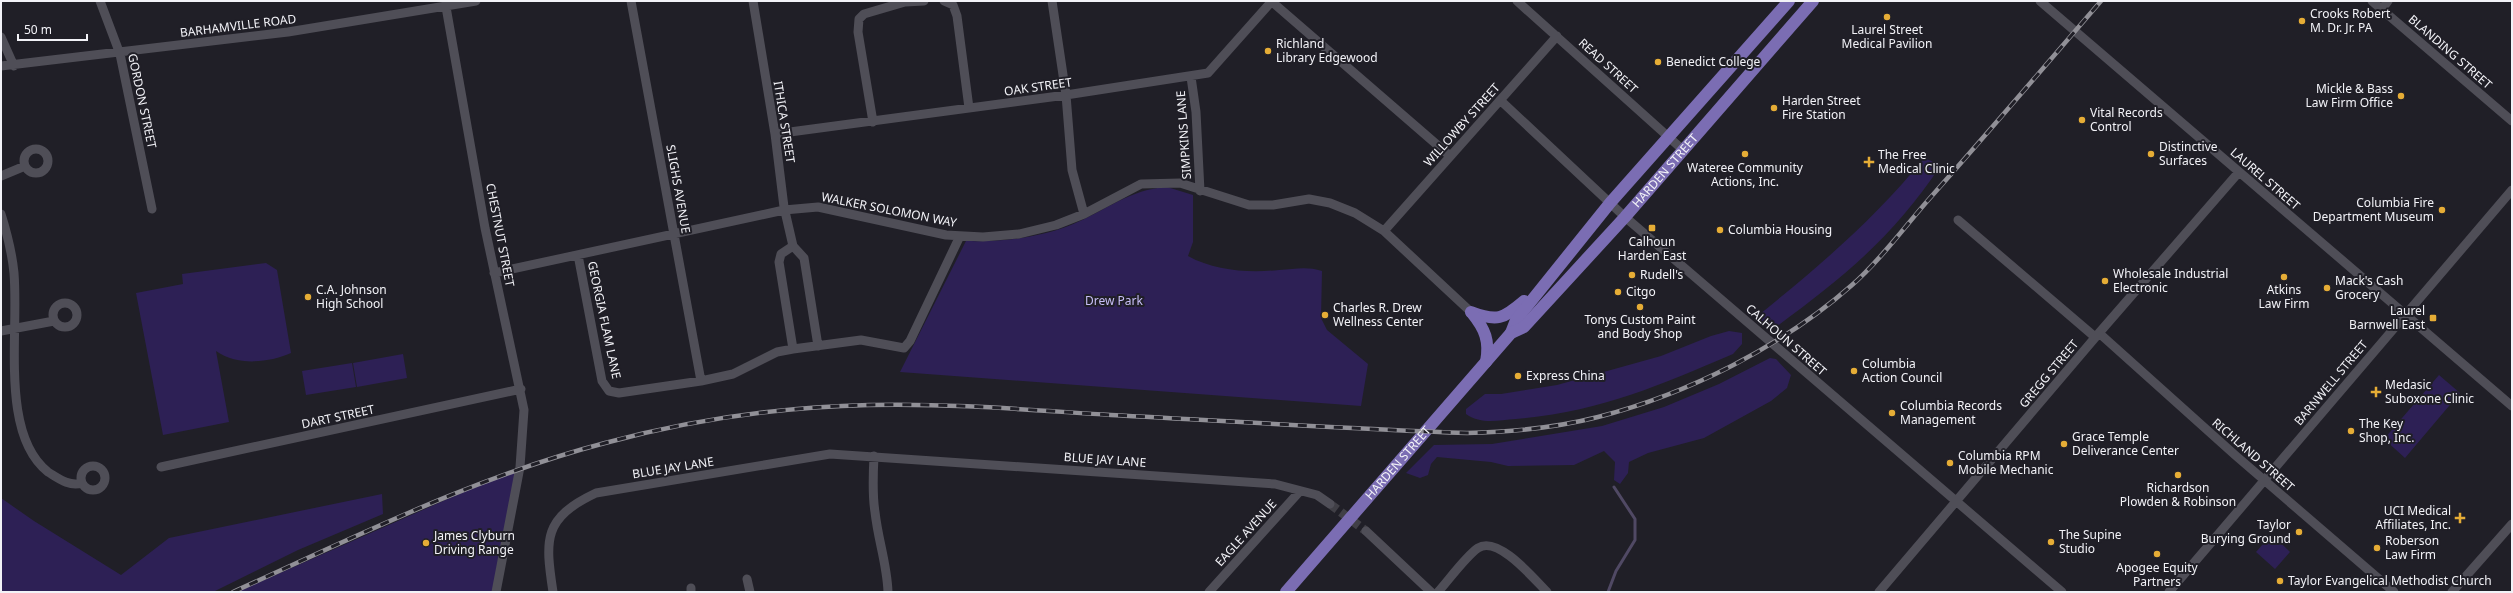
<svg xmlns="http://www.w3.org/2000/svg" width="2513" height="593" font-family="'Noto Sans',sans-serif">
	<rect width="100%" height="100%" fill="#201f27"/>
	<path fill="#2d2055" d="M1924 158 1941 165C1892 239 1842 278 1772 330L1755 318C1816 269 1875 219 1924 158Z
		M1167 187 1193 195V242L1188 256C1215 271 1249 273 1279 270 1295 269 1307 266 1322 271L1321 318 1327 330 1368 364 1361 406 900 372 966 241C1001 242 1038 238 1071 225 1105 211 1130 189 1167 187Z
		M266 263 277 270 291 353C268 363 237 366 216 351L229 422 163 435 136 293 183 284 182 274Z
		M1729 331 1742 333V344L1733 354C1658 386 1599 412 1516 419 1498 420 1482 425 1466 414V409L1485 394H1501L1557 385 1661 356 1711 336Z
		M403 354 407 378 357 387 353 363Z
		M1770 358 1776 359 1791 375 1787 388 1771 401 1704 438 1648 453 1629 462 1628 473 1620 484 1614 480 1615 462 1604 451 1574 465 1508 466 1491 462 1437 457 1431 464 1428 475 1420 478 1406 473 1434 445 1492 444 1602 426 1664 407 1719 384Z
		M352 363 356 387 306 395 302 371Z
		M2439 375 2460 393 2405 458 2384 439Z
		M520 467 496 592H237Z
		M382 494 383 514 298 550 213 592H1V498L34 521 121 575 169 538Z
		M2273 541 2282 544 2290 552 2275 569 2256 552 2263 544Z"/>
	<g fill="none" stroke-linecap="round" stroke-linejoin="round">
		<path stroke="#504964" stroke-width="3" d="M1608 592 1616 571 1635 540V519L1614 487"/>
		<path stroke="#403f46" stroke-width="9" stroke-dasharray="9 4.5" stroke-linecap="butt" d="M1330 504 1366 531"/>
		<path stroke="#4f4e57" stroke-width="9" d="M100 1 120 54 152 209
			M631 1 701 381
			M753 1 775 134 784 207 793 246 804 258 818 346
			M944 1 953 5 957 16 969 108
			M1052 1 1066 95 1072 170 1084 214
			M1271 1 1450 156
			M1517 1 1683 150
			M2040 1 2512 406
			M2372 1 2512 121
			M446 7 485 228 524 410 520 467 496 592
			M2382 9 2388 1
			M1 37 14 66
			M1 66 288 32 476 1
			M1191 77 1196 112 1200 191
			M1500 100 1625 217 2062 592
			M873 122 858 32 859 19 864 14 905 2 924 1
			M775 134 1066 95 1208 73 1272 1
			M24 161a12 12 0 1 1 24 0a12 12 0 1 1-24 0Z
			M1 176 25 166
			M1 214C7 233 12 253 14 273 19 335 0 434 48 472 58 478 69 487 82 483
			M1958 220 2095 337
			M1384 231 1557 36
			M578 255 602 381 609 391 619 393 701 381 733 374 777 352 793 349 861 340 904 348 910 341 960 236
			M494 273 784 210 818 207 946 235 983 237 1019 234 1056 225 1084 214 1141 184 1180 183 1249 205H1273L1309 199 1330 203 1355 213 1384 231 1471 312
			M53 315a12 12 0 1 1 24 0a12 12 0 1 1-24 0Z
			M1 331 54 321
			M2099 333 2235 455 2394 592
			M793 349 779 262 781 254 793 246
			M874 456C873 475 872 494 875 512 878 540 887 564 888 592
			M81 478a12 12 0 1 1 24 0a12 12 0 1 1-24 0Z
			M161 467 521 389
			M1366 531 1431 592
			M747 579 750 592
			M691 588V592
			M553 592C545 539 543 518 596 493L830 454 1275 484 1317 495 1330 504
			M1209 592 1300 491
			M1438 592C1448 581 1466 556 1478 548 1498 535 1534 579 1547 592
			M1879 592 2099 333 2239 172
			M2169 592 2512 190
			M2452 592 2512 524"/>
		<g stroke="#7b6db3" stroke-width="12">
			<path d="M1471 312C1497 322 1503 319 1524 301"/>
			<path d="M1472 313C1485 329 1490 341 1486 362"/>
			<path d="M1511 333 1516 320 1610 203 1789 1"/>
			<path id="s1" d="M1286 592 1511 333 1524 327 1625 217 1813 1"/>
		</g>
		<defs>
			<path id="rail" d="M233 592C355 537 475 477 605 443 690 420 781 407 869 405 949 403 1030 410 1111 415 1229 421 1348 429 1467 433 1511 432 1555 428 1598 417 1688 394 1783 346 1852 285 1879 262 1906 225 1930 198 1988 133 2044 67 2101 1"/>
		</defs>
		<use href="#rail" stroke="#919097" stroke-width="4.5"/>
		<use href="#rail" stroke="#201f27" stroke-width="3" stroke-dasharray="9" stroke-linecap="butt"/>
	</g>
	<g fill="#e6ad36" stroke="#201f27" stroke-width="1.5">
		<circle cx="1887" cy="17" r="4"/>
		<circle cx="2302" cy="21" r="4"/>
		<circle cx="1268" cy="51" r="4"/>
		<circle cx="1658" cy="62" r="4"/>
		<circle cx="2401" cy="96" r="4"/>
		<circle cx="1774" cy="108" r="4"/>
		<circle cx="2082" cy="120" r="4"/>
		<circle cx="1745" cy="154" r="4"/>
		<circle cx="2151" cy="154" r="4"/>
		<path d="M1867 156h4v4h4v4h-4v4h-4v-4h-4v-4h4z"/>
		<circle cx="2442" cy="210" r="4"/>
		<rect x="1648" y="224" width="8" height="8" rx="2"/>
		<circle cx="1720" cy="230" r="4"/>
		<circle cx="1632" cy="275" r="4"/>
		<circle cx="2284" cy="277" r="4"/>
		<circle cx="2105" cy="281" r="4"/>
		<circle cx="2327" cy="288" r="4"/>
		<circle cx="1618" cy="292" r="4"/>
		<circle cx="308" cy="297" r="4"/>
		<circle cx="1640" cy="307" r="4"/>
		<circle cx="1325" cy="315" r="4"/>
		<rect x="2429" y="314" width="8" height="8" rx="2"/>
		<circle cx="1854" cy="371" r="4"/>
		<circle cx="1518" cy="376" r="4"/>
		<path d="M2374 386h4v4h4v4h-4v4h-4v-4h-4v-4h4z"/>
		<circle cx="1892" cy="413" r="4"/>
		<circle cx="2351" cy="431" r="4"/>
		<circle cx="2064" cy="444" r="4"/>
		<circle cx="1950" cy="463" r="4"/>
		<circle cx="2178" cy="475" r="4"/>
		<path d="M2458 512h4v4h4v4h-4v4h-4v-4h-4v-4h4z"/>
		<circle cx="2299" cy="532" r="4"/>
		<circle cx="2051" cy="542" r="4"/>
		<circle cx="426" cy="543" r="4"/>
		<circle cx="2377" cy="548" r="4"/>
		<circle cx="2157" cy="554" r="4"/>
		<circle cx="2280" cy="581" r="4"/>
	</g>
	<g text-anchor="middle" stroke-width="4" stroke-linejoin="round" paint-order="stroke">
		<g font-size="12" fill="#f2f2f7" stroke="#201f27" text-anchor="start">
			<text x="2310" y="18">Crooks Robert<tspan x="2310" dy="14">M. Dr. Jr. PA</tspan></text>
			<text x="1887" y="34" text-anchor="middle">Laurel Street<tspan x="1887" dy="14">Medical Pavilion</tspan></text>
			<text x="1276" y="48">Richland<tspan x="1276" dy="14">Library Edgewood</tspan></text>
			<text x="1666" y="66">Benedict College</text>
			<text x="2393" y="93" text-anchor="end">Mickle &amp; Bass<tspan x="2393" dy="14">Law Firm Office</tspan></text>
			<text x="1782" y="105">Harden Street<tspan x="1782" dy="14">Fire Station</tspan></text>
			<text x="2090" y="117">Vital Records<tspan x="2090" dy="14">Control</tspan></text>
			<text x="2159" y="151">Distinctive<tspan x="2159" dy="14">Surfaces</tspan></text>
			<text x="1878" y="159">The Free<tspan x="1878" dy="14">Medical Clinic</tspan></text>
			<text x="1745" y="172" text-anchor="middle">Wateree Community<tspan x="1745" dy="14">Actions, Inc.</tspan></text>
			<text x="2434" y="207" text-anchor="end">Columbia Fire<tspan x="2434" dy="14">Department Museum</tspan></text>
			<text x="1728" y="234">Columbia Housing</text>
			<text x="1652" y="246" text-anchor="middle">Calhoun<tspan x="1652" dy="14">Harden East</tspan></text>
			<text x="2113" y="278">Wholesale Industrial<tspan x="2113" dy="14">Electronic</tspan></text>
			<text x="1640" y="279">Rudell's</text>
			<text x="2335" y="285">Mack's Cash<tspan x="2335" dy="14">Grocery</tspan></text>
			<text x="316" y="294">C.A. Johnson<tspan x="316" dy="14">High School</tspan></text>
			<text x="2284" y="294" text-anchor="middle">Atkins<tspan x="2284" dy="14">Law Firm</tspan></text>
			<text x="1626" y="296">Citgo</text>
			<text x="1333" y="312">Charles R. Drew<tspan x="1333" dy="14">Wellness Center</tspan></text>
			<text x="2425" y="315" text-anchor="end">Laurel<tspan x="2425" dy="14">Barnwell East</tspan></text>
			<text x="1640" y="324" text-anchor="middle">Tonys Custom Paint<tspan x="1640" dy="14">and Body Shop</tspan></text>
			<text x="1862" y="368">Columbia<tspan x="1862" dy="14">Action Council</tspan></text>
			<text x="1526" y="380">Express China</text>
			<text x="2385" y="389">Medasic<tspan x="2385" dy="14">Suboxone Clinic</tspan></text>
			<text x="1900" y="410">Columbia Records<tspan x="1900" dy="14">Management</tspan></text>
			<text x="2359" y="428">The Key<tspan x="2359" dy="14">Shop, Inc.</tspan></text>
			<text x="2072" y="441">Grace Temple<tspan x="2072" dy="14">Deliverance Center</tspan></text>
			<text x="1958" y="460">Columbia RPM<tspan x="1958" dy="14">Mobile Mechanic</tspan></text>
			<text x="2178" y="492" text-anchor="middle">Richardson<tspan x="2178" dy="14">Plowden &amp; Robinson</tspan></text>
			<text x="2451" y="515" text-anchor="end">UCI Medical<tspan x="2451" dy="14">Affiliates, Inc.</tspan></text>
			<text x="2291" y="529" text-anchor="end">Taylor<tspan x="2291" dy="14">Burying Ground</tspan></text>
			<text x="2059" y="539">The Supine<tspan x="2059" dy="14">Studio</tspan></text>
			<text x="434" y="540">James Clyburn<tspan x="434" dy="14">Driving Range</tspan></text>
			<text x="2385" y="545">Roberson<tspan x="2385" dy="14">Law Firm</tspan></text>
			<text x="2157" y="572" text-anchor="middle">Apogee Equity<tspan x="2157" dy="14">Partners</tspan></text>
			<text x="2288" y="585">Taylor Evangelical Methodist Church</text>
		</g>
		<g font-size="12" fill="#f2f2f7" stroke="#201f27">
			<text transform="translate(238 26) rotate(-7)" y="4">BARHAMVILLE ROAD</text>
			<text transform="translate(2450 52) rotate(41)" y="4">BLANDING STREET</text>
			<text transform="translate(1608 66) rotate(42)" y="4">READ STREET</text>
			<text transform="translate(1038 87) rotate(-8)" y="4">OAK STREET</text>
			<text transform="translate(142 101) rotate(78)" y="4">GORDON STREET</text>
			<text transform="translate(784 122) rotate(81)" y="4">ITHICA STREET</text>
			<text transform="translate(1462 125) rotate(-48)" y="4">WILLOWBY STREET</text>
			<text transform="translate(1184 135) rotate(-94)" y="4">SIMPKINS LANE</text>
			<text dy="4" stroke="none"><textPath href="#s1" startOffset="568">HARDEN STREET</textPath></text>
			<text transform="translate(2265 179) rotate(41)" y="4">LAUREL STREET</text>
			<text transform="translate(678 189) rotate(80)" y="4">SLIGHS AVENUE</text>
			<text transform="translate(889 210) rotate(11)" y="4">WALKER SOLOMON WAY</text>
			<text transform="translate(500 235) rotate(79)" y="4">CHESTNUT STREET</text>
			<text transform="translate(604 320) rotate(78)" y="4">GEORGIA FLAM LANE</text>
			<text transform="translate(1786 340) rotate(41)" y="4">CALHOUN STREET</text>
			<text transform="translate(2049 374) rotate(-50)" y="4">GREGG STREET</text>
			<text transform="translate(2331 383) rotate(-50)" y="4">BARNWELL STREET</text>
			<text transform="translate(338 417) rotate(-12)" y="4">DART STREET</text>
			<text transform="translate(2253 455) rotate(41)" y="4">RICHLAND STREET</text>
			<text transform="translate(1105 460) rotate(4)" y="4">BLUE JAY LANE</text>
			<text dy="4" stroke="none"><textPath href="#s1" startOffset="171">HARDEN STREET</textPath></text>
			<text transform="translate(673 468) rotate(-9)" y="4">BLUE JAY LANE</text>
			<text transform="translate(1246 533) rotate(-48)" y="4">EAGLE AVENUE</text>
		</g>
		<g font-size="12" fill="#c7bef7" stroke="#201f27">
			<text x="1114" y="305">Drew Park</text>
		</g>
	</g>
	<rect width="2513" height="593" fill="none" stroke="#f2f2f7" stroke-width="4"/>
	<path d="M18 34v6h69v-6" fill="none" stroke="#f2f2f7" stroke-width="2"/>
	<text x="24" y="34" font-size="12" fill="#f2f2f7" stroke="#201f27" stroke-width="3" paint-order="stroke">50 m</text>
</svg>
